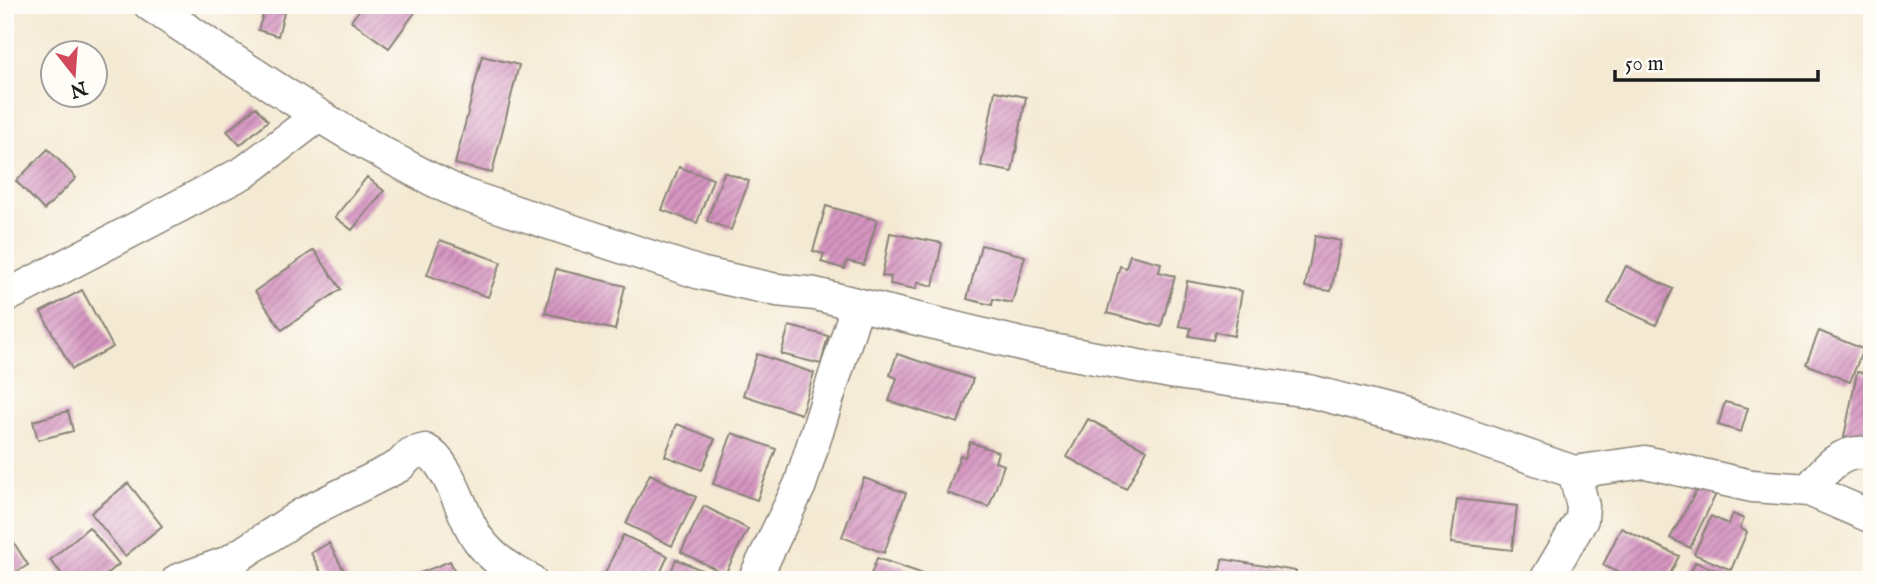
<svg xmlns="http://www.w3.org/2000/svg" width="1877" height="585" font-family="'IM FELL English',serif">
	<defs>
		<pattern id="building-hatch" width="6" height="6" patternUnits="userSpaceOnUse" patternTransform="scale(1.75)"><rect width="6" height="6" fill="#d695c1"/><path d="M-1 1l2-2M0 6l6-6M5 7l2-2" fill="none" stroke="#ad799c"/></pattern>
	</defs>
	<rect width="100%" height="100%" fill="#fdfcf7"/>
	<filter id="ink" filterUnits="userSpaceOnUse"><feTurbulence type="fractalNoise" baseFrequency=".0143" numOctaves="2"/><feDisplacementMap in="SourceGraphic" scale="14" xChannelSelector="R" yChannelSelector="G"/><feConvolveMatrix kernelMatrix="1 2 1 2 8 2 1 2 1" color-interpolation-filters="sRGB"/></filter>
	<filter id="wash" filterUnits="userSpaceOnUse"><feTurbulence type="fractalNoise" baseFrequency=".00686" numOctaves="4" result="noise"/><feDisplacementMap in="SourceGraphic" scale="28" xChannelSelector="R" yChannelSelector="G"/><feGaussianBlur stdDeviation="1.57" result="paint"/><feColorMatrix in="noise" values="0 0 0 0 0 0 0 0 0 0 0 0 0 0 0 0 0 1.4 0 .05"/><feComposite in="paint" operator="in"/></filter>
	<g filter="url(#wash)">
		<rect width="100%" height="100%" fill="#f4e9d2"/>
		<g id="blocks">
			<path fill="url(#building-hatch)" d="M363 5H409L416 11 389 48 351 21Z
				M265 8 284 13 278 36 258 30Z
				M482 56 519 65 492 173 455 164Z
				M995 91 1026 97 1012 172 981 166Z
				M256 107 268 121 240 145 227 131Z
				M48 149 76 178 44 210 16 181Z
				M679 167 713 179 697 223 662 210Z
				M724 172 749 181 731 230 707 221Z
				M367 177 384 191 352 230 335 217Z
				M826 206 877 220 864 265 847 261 845 269 821 262 824 254 813 251Z
				M890 233 942 243 933 286 918 282 916 289 890 284 891 277 882 276Z
				M1315 236 1341 241 1331 291 1305 287Z
				M440 240 501 262 488 297 427 275Z
				M981 245 1025 256 1012 303 993 299 992 305 967 299Z
				M314 250 341 289 282 330 255 291Z
				M1130 255 1161 263 1159 272 1175 276 1161 327 1107 313 1120 266 1126 268Z
				M1626 266 1673 289 1656 325 1608 303Z
				M556 269 625 286 615 330 545 313Z
				M1187 281 1242 291 1234 336 1215 332 1213 340 1189 336 1191 328 1179 326Z
				M82 290 113 347 72 369 41 312Z
				M789 326 828 336 821 364 781 354Z
				M1819 331 1863 349 1850 382 1806 364Z
				M757 354 814 373 801 414 743 395Z
				M897 354 973 379 958 423 889 401 897 378 890 375Z
				M1857 372 1872 374V431H1869L1866 442 1844 437Z
				M1725 402 1748 408 1741 432 1718 425Z
				M68 411 73 431 38 440 33 421Z
				M1088 419 1147 450 1126 489 1067 457Z
				M677 424 715 439 702 470 665 456Z
				M732 433 776 449 757 500 713 484Z
				M970 442 998 452 995 462 1004 465 989 507 947 493 960 455 965 457Z
				M650 474 696 497 672 546 626 524Z
				M864 478 906 493 884 553 842 537Z
				M128 483 162 526 125 556 91 513Z
				M1699 486 1716 494 1690 548 1670 538Z
				M1457 499 1517 506 1512 550 1451 543Z
				M704 506 748 529 725 574 681 552Z
				M1733 514 1744 519 1740 528 1747 532 1731 570 1694 554 1711 516 1728 524Z
				M89 527 119 564 100 580H67L50 560Z
				M1621 528 1679 556 1667 580H1634L1603 565Z
				M5 529 28 565 5 579Z
				M623 535 668 556 657 580H610L603 577Z
				M329 543 349 580H325L311 553Z
				M877 558 938 579V580H869Z
				M676 559 718 577 717 580H668Z
				M1222 559 1296 571 1294 580H1219Z
				M450 561 456 574 442 580H411L410 577Z
				M1695 562 1732 576 1730 580H1688Z"/>
		</g>
	</g>
	<g filter="url(#ink)">
		<use href="#blocks" fill-opacity="0" stroke="#888277" stroke-width="2"/>
		<g fill="none" stroke-linecap="round" stroke-linejoin="round">
			<defs>
				<path id="minor" d="M150 5C253 73 352 143 464 195L700 273 777 290 815 294 1025 345 1176 373 1309 391 1429 422 1574 472 1645 462 1752 486 1809 490 1872 517
					M5 297 246 171 318 116
					M1809 490C1825 469 1842 447 1872 454
					M178 580 229 562 303 514 399 466 411 454 425 450C451 463 461 516 478 539 491 557 509 570 530 580
					M754 580 800 485 857 306
					M1546 580 1582 519 1583 506 1574 472"/>
			</defs>
			<use href="#minor" stroke="#888277" stroke-width="35"/>
			<use href="#minor" stroke="#fff" stroke-width="32"/>
		</g>
	</g>
	<rect width="1877" height="585" fill="none" stroke="#fdfcf7" stroke-width="28"/>
	<g transform="translate(74 74) rotate(163)"><circle r="33" fill="#fdfcf7" stroke="#a3a29f" stroke-width="2"/>
	<path d="M0-5L12 26L0 18L-12 26Z" fill="#d1495b"/>
	<text y="-10" font-size="19" font-weight="bold" text-anchor="middle" fill="#1c1c1c">N</text>
	</g>
	<path d="M1615 70v10h203v-10" fill="none" stroke="#1c1c1c" stroke-width="3.5"/>
	<text x="1625" y="70" font-size="21" fill="#1c1c1c" stroke="#fdfcf7" stroke-width="5" paint-order="stroke">50 m</text>
</svg>
